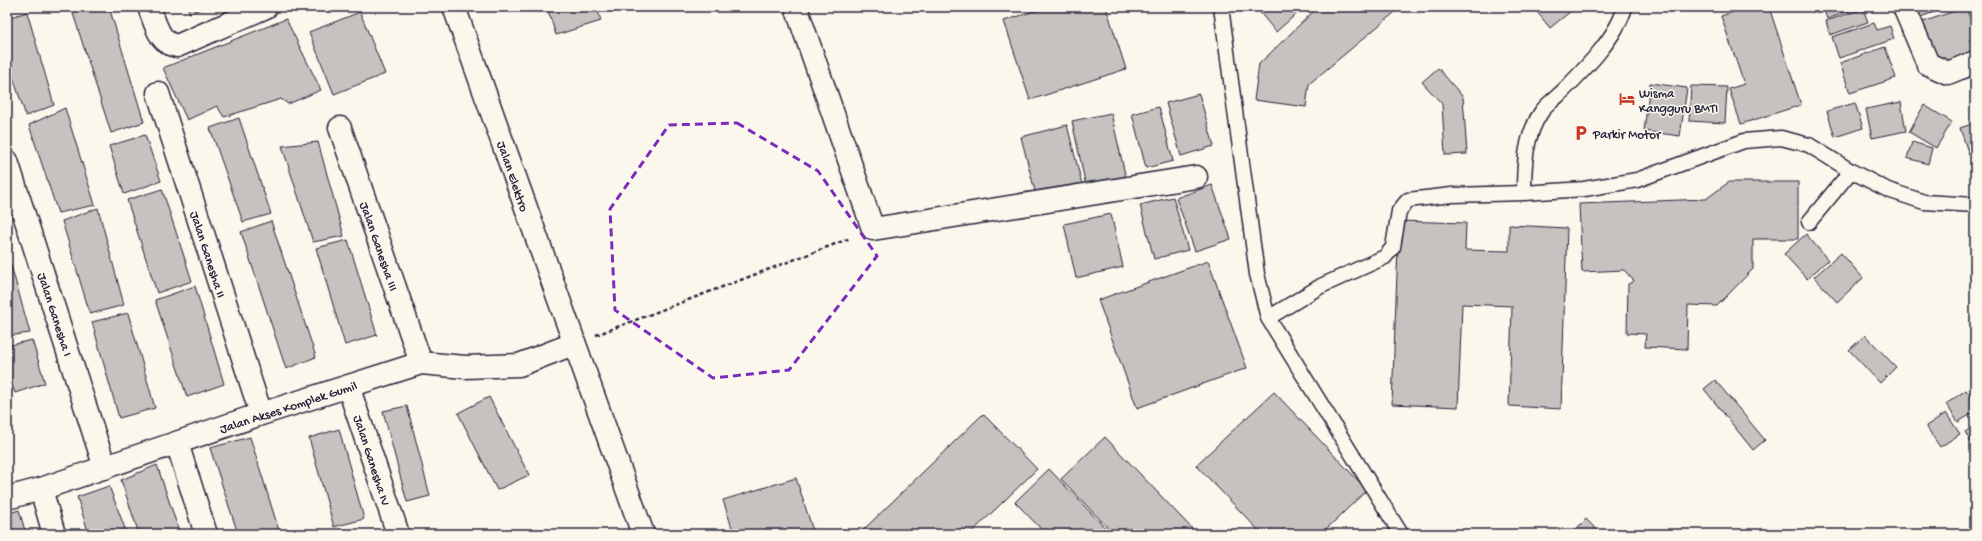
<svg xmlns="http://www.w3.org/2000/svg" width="1982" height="541" font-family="'Gochi Hand',sans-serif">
	<rect width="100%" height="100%" fill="#fbf7ec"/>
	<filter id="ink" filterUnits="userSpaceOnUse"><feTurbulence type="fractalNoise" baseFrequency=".025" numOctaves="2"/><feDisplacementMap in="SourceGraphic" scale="8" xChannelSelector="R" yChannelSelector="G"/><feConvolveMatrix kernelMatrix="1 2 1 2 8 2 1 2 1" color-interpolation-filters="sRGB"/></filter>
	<g filter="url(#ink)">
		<path fill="#c6c2c0" stroke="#22223b" d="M71 7H109L144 122 111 133Z
			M187 7H205L190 13Z
			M547 7H597L601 21 556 35Z
			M1047 7H1106L1126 69 1030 100 1004 21Z
			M1261 7H1304L1276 32 1258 10Z
			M1318 7H1401L1309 84 1306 107 1254 100 1259 64Z
			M1533 7H1576L1550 28Z
			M1749 7H1769L1801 105 1741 124 1729 89 1744 84 1721 16Z
			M1823 7H1858V8L1827 19Z
			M1913 7H1950L1917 18Z
			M1966 7 1975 33V52L1939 65 1923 22Z
			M1863 9 1868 22 1830 35 1826 21Z
			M27 12 54 105 26 116 7 60V18Z
			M360 12 385 74 334 94 309 32Z
			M286 19 321 90 288 104 281 99 224 117 217 106 187 120 163 68Z
			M1874 23 1877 30 1890 26 1894 39 1839 58 1832 37Z
			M1885 47 1896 78 1850 93 1840 63Z
			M1438 68 1463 97 1467 154 1445 155 1442 104 1422 82Z
			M1650 83 1687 88 1680 136 1644 131Z
			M1691 86 1727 87 1725 123 1689 121Z
			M1199 94 1214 146 1181 156 1166 103Z
			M1901 102 1906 131 1872 138 1866 109Z
			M1855 103 1863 128 1835 137 1827 111Z
			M1924 105 1952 122 1936 148 1909 132Z
			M1159 107 1173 161 1146 168 1132 114Z
			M65 108 95 205 58 213 29 125Z
			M1111 113 1127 183 1087 191 1072 121Z
			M239 118 271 214 243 222 210 128Z
			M1975 123V153L1969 155 1960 128Z
			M1067 125 1083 188 1037 199 1021 137Z
			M145 135 161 181 124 194 109 146Z
			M318 142 344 236 313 242 282 146Z
			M1912 142 1932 148 1928 164 1907 158Z
			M1729 182H1798V239H1753V269L1717 306 1688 305 1687 349 1645 347 1646 334 1627 333 1628 284 1634 281 1624 270 1582 272 1579 204 1706 199Z
			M1212 185 1231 239 1195 251 1176 198Z
			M162 189 192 281 157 293 127 200Z
			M1173 197 1188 250 1154 259 1140 205Z
			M98 208 124 305 90 314 62 221Z
			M1111 214 1123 267 1076 278 1064 224Z
			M271 221 316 357 286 369 241 232Z
			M1399 221 1466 223 1465 250 1509 251V225L1567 228 1561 409 1509 406 1512 306 1462 304 1458 407 1392 404Z
			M1806 234 1828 260 1807 279 1784 254Z
			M348 240 377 335 345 345 316 248Z
			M7 251 30 333 7 336Z
			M1841 253 1863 278 1837 302 1814 277Z
			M1208 261 1247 368 1137 408 1098 300Z
			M195 286 224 384 187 397 155 300Z
			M128 313 155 408 119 418 92 322Z
			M1865 335 1896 367 1880 383 1849 350Z
			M32 340 45 383 15 393 7 372V346Z
			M1715 380 1765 440 1753 450 1704 389Z
			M1966 390 1975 403V412L1958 422 1946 404Z
			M1274 392 1367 490 1321 534H1262L1196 465Z
			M489 397 529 475 497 490 458 413Z
			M407 406 430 496 407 502 383 411Z
			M1946 413 1960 434 1940 447 1926 426Z
			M983 414 1037 469 970 534H859Z
			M1975 425V449L1965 432Z
			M339 429 364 519 334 527 309 438Z
			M250 437 280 534H238L210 448Z
			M1105 437 1197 534H1114L1061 479Z
			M157 465 180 534H139L121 480Z
			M1049 469 1111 534H1046L1015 502Z
			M796 478 814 534H734L723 500Z
			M109 486 127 534H89L77 497Z
			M19 510 26 534H7V514Z
			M1586 519 1601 534H1571Z"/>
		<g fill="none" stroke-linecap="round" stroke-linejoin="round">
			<defs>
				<path id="lane" d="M1221 7 1257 274 1268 318 1401 534
					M1524 193C1524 165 1525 135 1542 111 1547 104 1556 98 1562 92 1584 70 1617 37 1625 7
					M1809 222 1851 171
					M1268 318 1321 286 1385 257 1393 247 1399 211 1408 200 1452 195 1524 193 1584 189 1637 180 1744 141 1781 138 1809 145 1851 171 1888 190 1924 202 1975 205"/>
				<path id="street" d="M149 7C155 22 159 44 177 46L266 7
					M454 7 643 534
					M796 7 873 229 1196 177
					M1904 7 1928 64 1948 73 1975 62
					M158 93 261 414
					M340 128 421 363
					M7 161 105 468
					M348 386 398 534
					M177 443 206 534
					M41 489 54 534
					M7 498 41 489 261 414 421 363 465 367 519 365 573 344"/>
			</defs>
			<use href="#lane" stroke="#22223b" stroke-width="17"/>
			<use href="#street" stroke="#22223b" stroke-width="25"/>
			<path stroke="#22223b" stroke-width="2.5" stroke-dasharray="4 3" stroke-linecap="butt" d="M596 335 851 238"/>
			<use href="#lane" stroke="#fbf7ec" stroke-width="14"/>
			<use href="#street" stroke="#fbf7ec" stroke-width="22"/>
		</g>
	</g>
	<path fill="none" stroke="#7b2cbf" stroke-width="3" stroke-dasharray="8 5" stroke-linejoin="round" d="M737 123 818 171 877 256 789 370 713 378 615 310 610 209 669 125Z"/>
	<defs>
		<symbol id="hotel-bare" viewBox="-9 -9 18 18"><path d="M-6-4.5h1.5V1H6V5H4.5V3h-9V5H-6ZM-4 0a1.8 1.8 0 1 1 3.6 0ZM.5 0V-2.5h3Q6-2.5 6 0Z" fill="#c8321e" stroke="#fbf7ec" stroke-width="2.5" paint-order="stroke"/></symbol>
		<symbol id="parking-bare" viewBox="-9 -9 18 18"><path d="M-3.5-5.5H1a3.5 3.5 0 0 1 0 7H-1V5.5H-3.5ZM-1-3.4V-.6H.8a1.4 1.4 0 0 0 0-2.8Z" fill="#c8321e" stroke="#fbf7ec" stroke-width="2.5" paint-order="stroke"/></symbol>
	</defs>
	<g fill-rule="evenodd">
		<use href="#hotel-bare" x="1616" y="88" width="22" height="22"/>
		<use href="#parking-bare" x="1570" y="122" width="22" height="22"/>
	</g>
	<g text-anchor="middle" stroke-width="3" stroke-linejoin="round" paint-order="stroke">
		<g font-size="13" fill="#22223b" stroke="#fbf7ec" text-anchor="start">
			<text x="1639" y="97">Wisma<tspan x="1639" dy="15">Kangguru BMTI</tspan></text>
			<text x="1593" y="138">Parkir Motor</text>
		</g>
		<g font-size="13" fill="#22223b" stroke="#fbf7ec">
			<text transform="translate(514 176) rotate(71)" y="5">Jalan Elektro</text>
			<text transform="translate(380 246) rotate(71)" y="5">Jalan Ganesha III</text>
			<text transform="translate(209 254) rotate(72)" y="5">Jalan Ganesha II</text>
			<text transform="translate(56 314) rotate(72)" y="5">Jalan Ganesha I</text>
			<text transform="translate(288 406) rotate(-18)" y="5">Jalan Akses Komplek Gumil</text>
			<text transform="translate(373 460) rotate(72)" y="5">Jalan Ganesha IV</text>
		</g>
	</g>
	<rect width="1982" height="541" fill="none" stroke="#fbf7ec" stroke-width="24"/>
	<rect x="12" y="12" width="1958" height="517" fill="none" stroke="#22223b" stroke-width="1.5" filter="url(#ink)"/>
</svg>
